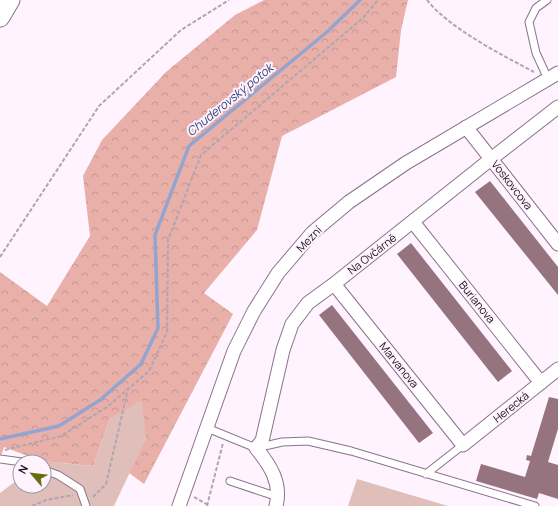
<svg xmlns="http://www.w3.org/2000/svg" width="558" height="506" font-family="Manrope,sans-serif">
	<defs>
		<pattern id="forest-crowns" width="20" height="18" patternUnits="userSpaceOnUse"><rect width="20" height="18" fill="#e8b0a9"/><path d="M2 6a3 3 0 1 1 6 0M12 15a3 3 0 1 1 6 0" fill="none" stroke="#c69691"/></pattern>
	</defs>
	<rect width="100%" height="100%" fill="#fef3fe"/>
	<path fill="url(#forest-crowns)" d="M264 0H408L401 30 396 77 282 136 257 230 204 293 233 314 144 484 129 473 146 438 110 418 93 466 41 461 4 447 0 459V272L47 306 90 236 83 176 102 140 166 72 235 15Z"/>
	<path fill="#e0beb9" d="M142 400 146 438 114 506H0V493L20 478V486H44V462H40L41 461 93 466 110 418Z
		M357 479 448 506H348Z"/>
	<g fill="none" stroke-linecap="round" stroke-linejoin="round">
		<path stroke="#94a4d0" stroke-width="3.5" d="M0 439 59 426 100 400 141 364 158 328 155 235 189 146 327 32 360 0"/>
	</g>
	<path fill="#96747f" d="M490 181 558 267V295L475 192Z
		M411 243 512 371 498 382 397 254Z
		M332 305 433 433 419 443 319 315Z
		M549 397 558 399V429L548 462 558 465V499L539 493 537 499 476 481 481 464 525 477 530 461 526 460 527 455 531 456Z"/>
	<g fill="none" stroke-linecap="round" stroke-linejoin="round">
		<defs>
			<path id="lane" d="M547 0 536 8 529 22 536 53 548 79
				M207 428 256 448 282 442 308 441 351 451 535 506
				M0 459 22 462
				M44 470 58 475 80 489 86 506
				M426 474 463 445
				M230 481 278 497"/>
			<path id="street" d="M466 127 558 244
				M413 222 541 383
				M334 284 463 445 558 369
				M179 506 234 351 254 311 278 273 312 233 349 202 406 163 558 73
				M276 506C282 483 270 465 256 448L262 441 283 350 292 324 308 303 334 284 491 159 558 107"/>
			<path id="secondary" d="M0 17 10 0"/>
		</defs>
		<use href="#lane" stroke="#8b728a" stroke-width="9"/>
		<use href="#street" stroke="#8b728a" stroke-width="15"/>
		<use href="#secondary" stroke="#8b728a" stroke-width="21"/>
		<path stroke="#b0a6b0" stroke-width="2" stroke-dasharray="4 2" stroke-linecap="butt" d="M427 0C449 28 502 55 534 72
			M0 257 99 106 181 30 229 0
			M5 450 61 436 107 407 149 371 167 332 168 240 201 155 363 18 378 0
			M93 497 106 484 128 389
			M194 497 208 505
			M32 506 46 500 73 495
			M207 506 223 443"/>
		<use href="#lane" stroke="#fff" stroke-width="7"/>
		<use href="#street" stroke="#fff" stroke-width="13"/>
		<use href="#secondary" stroke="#fff" stroke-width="19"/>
	</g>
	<g text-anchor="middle" stroke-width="4" stroke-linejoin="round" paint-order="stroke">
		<g font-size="11" fill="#1b121b" stroke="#fef3fe">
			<text transform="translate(512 185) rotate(52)" y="4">Voskovcova</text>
			<text transform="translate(309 239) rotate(-46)" y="4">Mezní</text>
			<text transform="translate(372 254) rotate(-38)" y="4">Na Ovčárně</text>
			<text transform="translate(477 302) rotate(51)" y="4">Burianova</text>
			<text transform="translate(399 365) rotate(51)" y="4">Marvanova</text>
			<text transform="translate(511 407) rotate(-39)" y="4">Herecká</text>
		</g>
		<g font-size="12" font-style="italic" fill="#32437b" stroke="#fef3fe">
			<text transform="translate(230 100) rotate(-39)" y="4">Chuderovský potok</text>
		</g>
	</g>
	<g transform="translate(32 474) rotate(298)"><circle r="19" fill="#fef3fe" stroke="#a399a3"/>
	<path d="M0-3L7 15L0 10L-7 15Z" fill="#666d12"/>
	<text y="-6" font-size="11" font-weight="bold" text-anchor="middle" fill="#1b121b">N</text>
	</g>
</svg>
